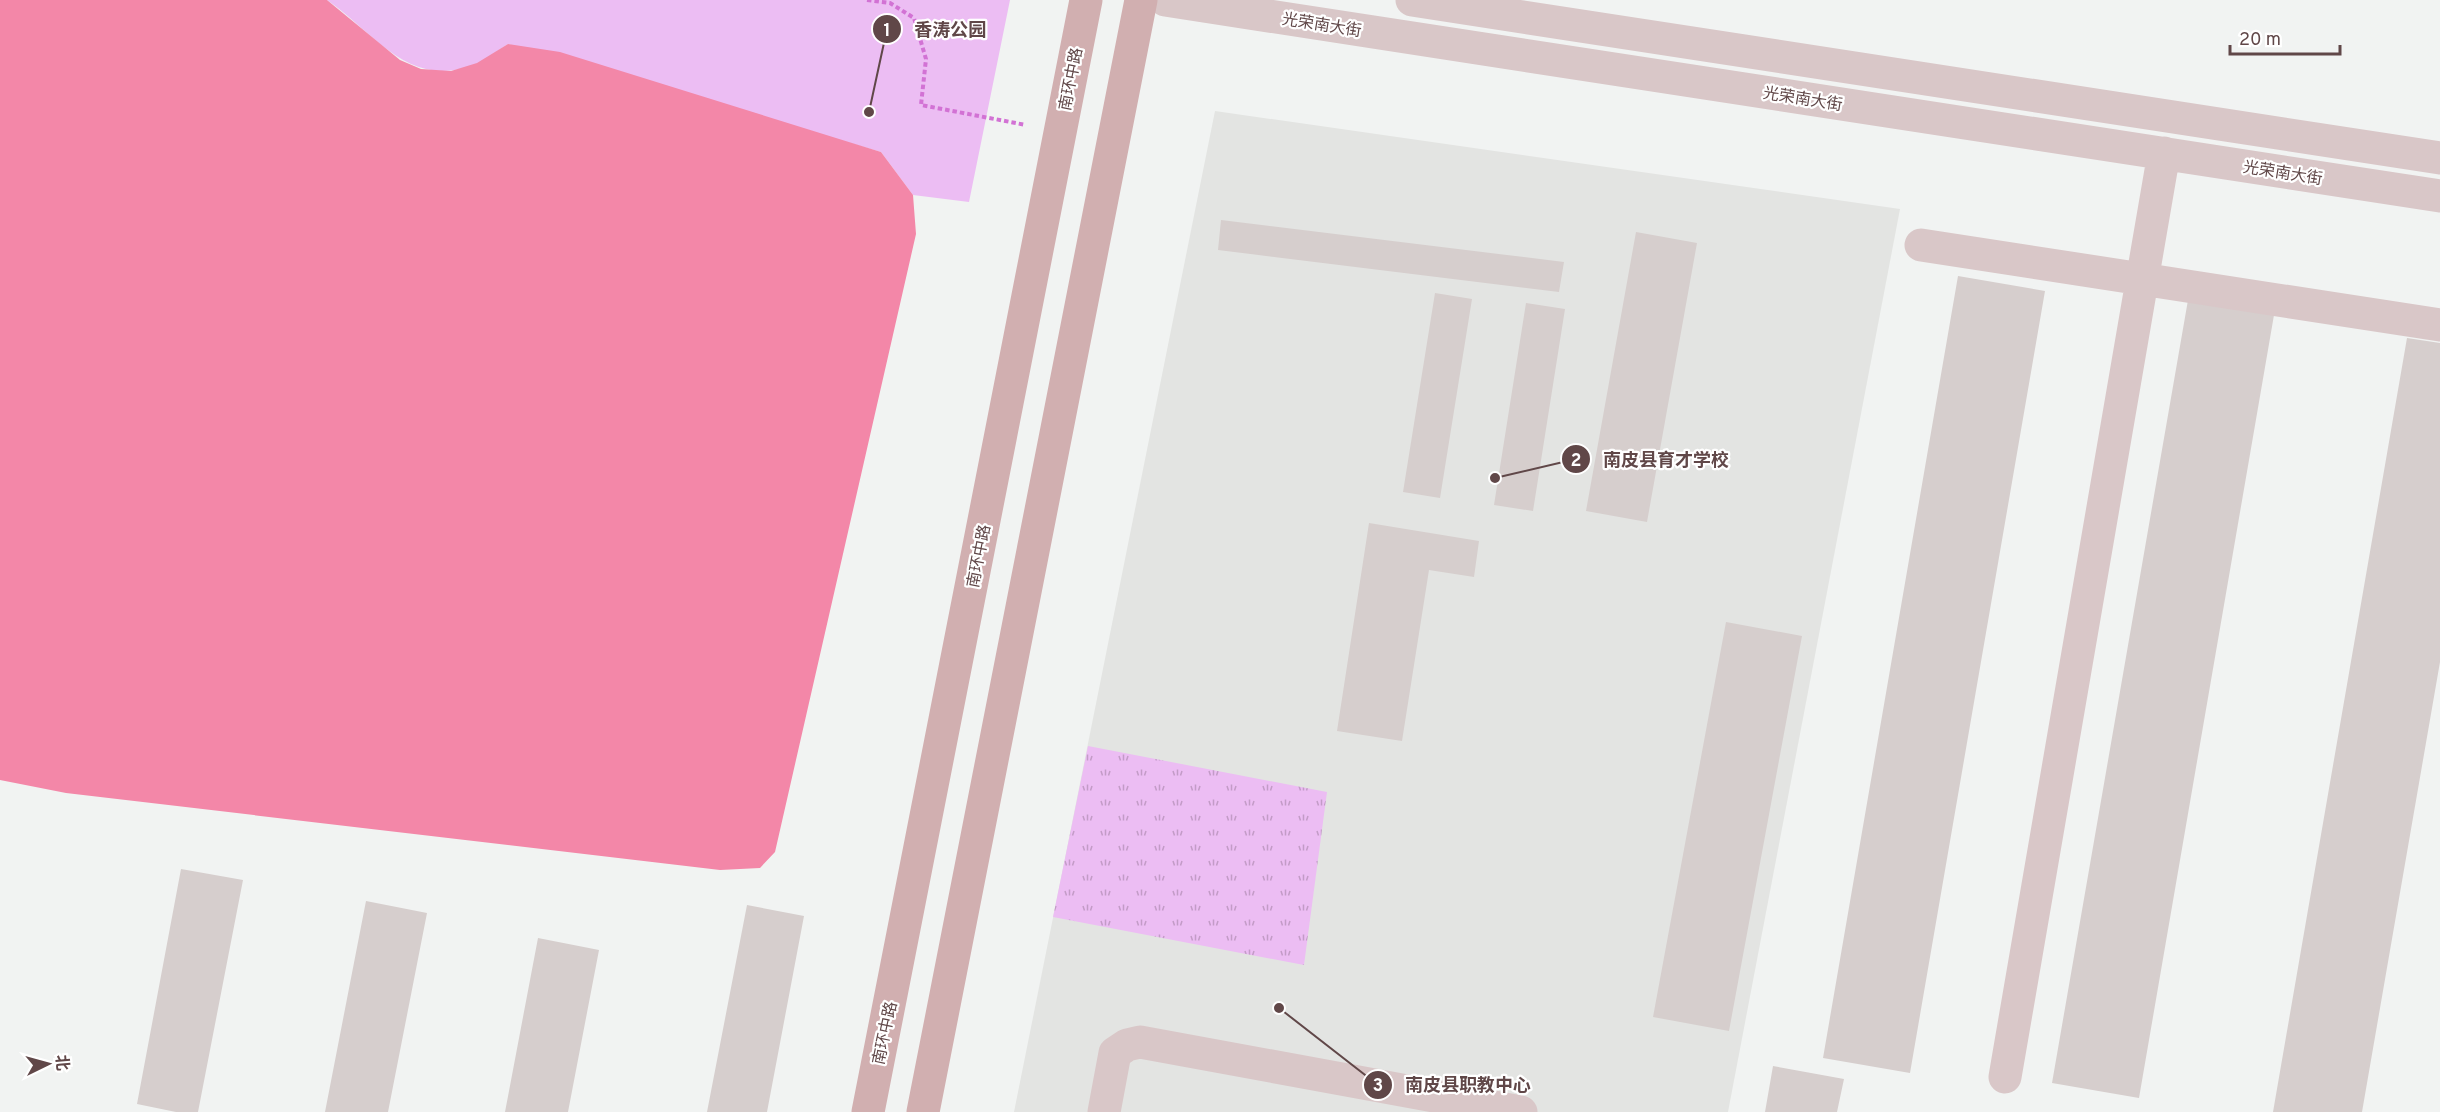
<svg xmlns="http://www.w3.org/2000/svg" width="2440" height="1112" font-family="Overpass,'Noto Sans SC',sans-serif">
	<defs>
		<pattern id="grass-tufts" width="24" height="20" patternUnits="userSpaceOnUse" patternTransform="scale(1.5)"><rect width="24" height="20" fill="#ecbdf3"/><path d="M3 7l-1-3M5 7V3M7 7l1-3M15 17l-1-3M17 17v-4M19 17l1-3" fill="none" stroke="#c39bc7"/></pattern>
	</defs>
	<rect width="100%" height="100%" fill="#f1f3f2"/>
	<path fill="#e3e4e2" d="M1215 111 1900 209 1728 1112H1014Z"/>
	<path fill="url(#grass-tufts)" d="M1088 746 1327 792 1304 965 1053 917Z"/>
	<path fill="#ecbdf3" d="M327 0H1010L969 202 913 195 881 152 508 44C498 50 487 59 476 64 409 91 375 33 327 0Z"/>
	<path fill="#f387a8" d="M0 0H327L400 60 421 69 451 71 477 63 508 44 560 52 881 152 913 195 916 234 775 852 760 868 720 870 66 793 0 780Z"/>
	<path fill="#d6cecd" d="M1221 220 1564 262 1559 292 1218 250Z
		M1636 232 1697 243 1647 522 1586 511Z
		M1958 276 2045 291 1910 1073 1823 1058Z
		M1435 293 1472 299 1440 498 1403 492Z
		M2188 300 2274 315 2139 1098 2052 1083Z
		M1526 303 1565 309 1533 511 1494 505Z
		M2407 338 2440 343V662L2362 1112H2273Z
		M1369 523 1479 541 1474 577 1429 570 1402 741 1337 731Z
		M1726 622 1802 636 1729 1031 1653 1017Z
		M181 869 243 880 198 1112H176L137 1104Z
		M366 901 427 913 388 1112H325Z
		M747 905 804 916 767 1112H707Z
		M538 938 599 950 568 1112H505Z
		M1773 1066 1844 1079 1837 1112H1765Z"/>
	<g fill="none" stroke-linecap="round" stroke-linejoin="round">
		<path stroke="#d272d4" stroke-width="4" stroke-dasharray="4.5 3" stroke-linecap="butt" d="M867 0 890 3 914 18 926 59 921 105 1026 125"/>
		<path stroke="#d9c7c8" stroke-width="33" d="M1165 0 2440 196
			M1412 0 2440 158
			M1921 245 2440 325
			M2005 1077 2164 153
			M1104 1112 1115 1053 1127 1045 1140 1042 1521 1112"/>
		<path stroke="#d1afb0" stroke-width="33" d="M868 1112 1086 0
			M923 1112 1141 0"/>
	</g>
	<g text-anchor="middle" stroke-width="4.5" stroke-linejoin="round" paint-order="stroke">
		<g font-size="16" fill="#604748" stroke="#fff">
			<text transform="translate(1322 24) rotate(9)" y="6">光荣南大街</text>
			<text transform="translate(1070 79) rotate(-79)" y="6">南环中路</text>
			<text transform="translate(1803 98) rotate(9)" y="6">光荣南大街</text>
			<text transform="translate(2283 172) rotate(9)" y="6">光荣南大街</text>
			<text transform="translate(978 556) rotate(-79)" y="6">南环中路</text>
			<text transform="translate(884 1033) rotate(-78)" y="6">南环中路</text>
		</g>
	</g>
	<path fill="none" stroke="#604748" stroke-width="2" d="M869 112L887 29M1495 478L1576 459M1279 1008L1378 1085"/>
	<g fill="#604748" stroke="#fff" stroke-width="2">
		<circle cx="869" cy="112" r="6"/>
		<circle cx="1495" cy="478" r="6"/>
		<circle cx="1279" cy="1008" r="6"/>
		<circle cx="887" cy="29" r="15"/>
		<circle cx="1576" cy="459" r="15"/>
		<circle cx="1378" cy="1085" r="15"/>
	</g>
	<g font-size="18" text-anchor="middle" font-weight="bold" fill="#fff">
		<text x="887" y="36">1</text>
		<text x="1576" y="466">2</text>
		<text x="1378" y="1091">3</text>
	</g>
	<g font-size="18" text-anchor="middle" font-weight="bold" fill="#604748" stroke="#fff" stroke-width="4.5" stroke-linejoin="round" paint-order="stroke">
		<text x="950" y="36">香涛公园</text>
		<text x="1666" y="466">南皮县育才学校</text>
		<text x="1468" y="1091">南皮县职教中心</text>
	</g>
	<g transform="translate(48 1064) rotate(85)" stroke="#ffffff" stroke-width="4.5" paint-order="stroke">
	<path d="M0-4.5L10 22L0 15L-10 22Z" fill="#604748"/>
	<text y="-9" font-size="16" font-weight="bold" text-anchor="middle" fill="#604748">北</text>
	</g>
	<path d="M2230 45v9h110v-9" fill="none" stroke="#604748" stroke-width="3"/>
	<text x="2239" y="45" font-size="18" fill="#604748" stroke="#ffffff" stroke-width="4.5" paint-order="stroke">20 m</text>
</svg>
